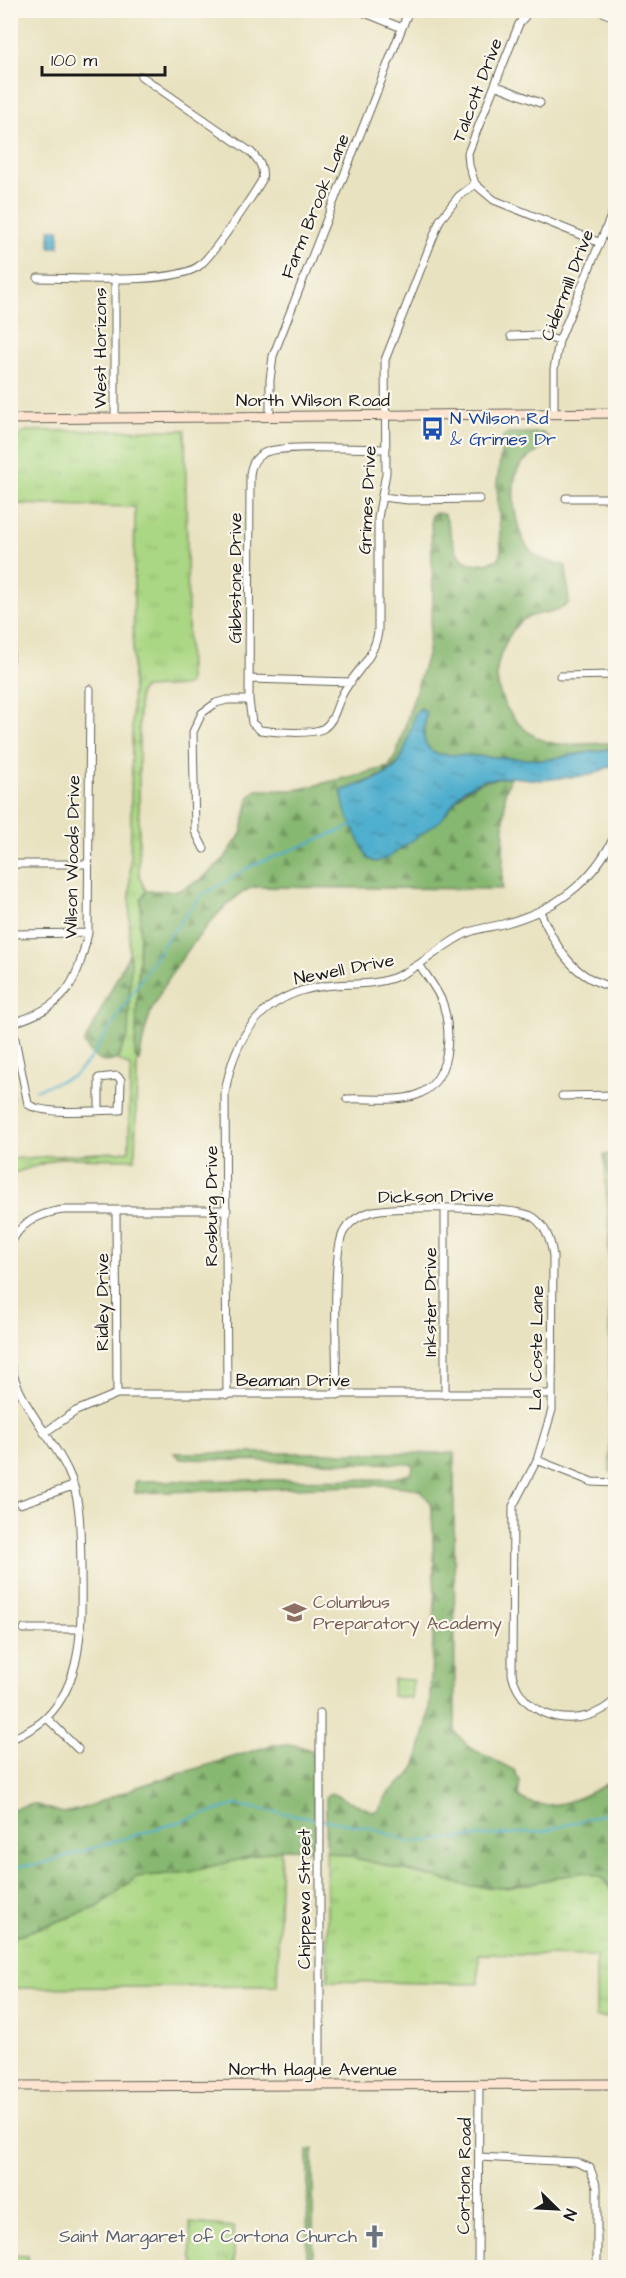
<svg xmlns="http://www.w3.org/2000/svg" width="626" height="2278" font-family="'Architects Daughter',sans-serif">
	<defs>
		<pattern id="grass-tufts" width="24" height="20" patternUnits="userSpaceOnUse" patternTransform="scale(1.5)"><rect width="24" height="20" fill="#aad783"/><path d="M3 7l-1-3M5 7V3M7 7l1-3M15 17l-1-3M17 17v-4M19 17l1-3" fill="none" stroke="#92b871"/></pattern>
		<pattern id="forest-firs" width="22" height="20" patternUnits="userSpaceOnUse" patternTransform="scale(1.5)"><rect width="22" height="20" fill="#87b871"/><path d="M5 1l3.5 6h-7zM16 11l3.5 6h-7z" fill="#6e955c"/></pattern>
		<pattern id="water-ripples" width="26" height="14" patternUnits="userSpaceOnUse" patternTransform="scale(1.5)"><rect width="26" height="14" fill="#4fafce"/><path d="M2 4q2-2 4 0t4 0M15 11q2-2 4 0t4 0" fill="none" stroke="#418ea6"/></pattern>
	</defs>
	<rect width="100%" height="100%" fill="#fbf7ec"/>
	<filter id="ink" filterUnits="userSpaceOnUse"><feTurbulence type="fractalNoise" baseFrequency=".0167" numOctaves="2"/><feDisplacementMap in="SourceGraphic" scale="12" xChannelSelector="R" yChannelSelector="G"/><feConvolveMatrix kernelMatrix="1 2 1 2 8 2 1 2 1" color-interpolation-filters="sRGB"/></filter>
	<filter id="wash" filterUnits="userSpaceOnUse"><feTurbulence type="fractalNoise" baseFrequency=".008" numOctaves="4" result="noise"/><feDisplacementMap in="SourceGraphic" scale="24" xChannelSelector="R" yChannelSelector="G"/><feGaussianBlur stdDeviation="1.35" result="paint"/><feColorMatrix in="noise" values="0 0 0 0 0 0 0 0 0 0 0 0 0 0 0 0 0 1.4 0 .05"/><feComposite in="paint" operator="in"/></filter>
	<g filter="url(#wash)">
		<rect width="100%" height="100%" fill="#e8e2c0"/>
		<path fill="url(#grass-tufts)" stroke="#637a50" stroke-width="1.5" d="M185 430 189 683 184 686 144 688 139 694V876L146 891 141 900 135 1159 60 1158 11 1174V1159L129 1151 130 1067 117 1059 128 1036 135 507 14 504 15 445 18 437 26 431Z
			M604 1155H616L615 1473 610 1472 609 1226Z
			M393 1679 413 1680 411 1698 392 1696Z
			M281 1849 277 1986 11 1988V1938L98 1907 136 1877 189 1872Z
			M326 1851 470 1886 506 1888 584 1872 602 1877 615 1895V2018L596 2017V1956L479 1954 478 1984 328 1981Z
			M190 2223 234 2227V2267H196L191 2256Z
			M11 2255 28 2256 29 2267H11Z"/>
		<path fill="url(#forest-firs)" stroke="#526a46" stroke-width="1.5" d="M508 433H542L549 438C543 454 524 455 517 471 509 492 516 541 535 555 542 561 557 563 566 566L569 603C553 617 531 609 516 626 507 637 495 663 497 677 499 707 523 736 552 743 570 747 593 743 612 743L615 748 543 760 436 754C419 744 424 731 426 713L421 708C398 770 405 768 341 791L441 820C465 787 469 782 511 777L505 793 502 889 253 887C220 900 171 970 155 1003 146 1020 143 1042 139 1061L135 1057 141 900 146 891H178L200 880 224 859 241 834 250 796 257 790H296L389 767 396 755 428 652 433 599 431 515 437 513 445 515C456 549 455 575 499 559L501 550 497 484 503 437Z
			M129 954 131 960 128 1036 117 1059C100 1067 95 1058 84 1044Z
			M604 1155H615V1198Z
			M174 1453H454L455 1732 470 1748 514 1770 520 1781 518 1796C547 1818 589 1795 615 1779V1895L602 1877 584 1872 506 1888 470 1886 326 1851V1796L331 1793 374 1812 379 1810 388 1793 409 1776 416 1765 429 1715 435 1603 432 1508C423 1484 410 1488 387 1485L135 1493V1481L390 1479 410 1474 413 1468 412 1464 181 1459Z
			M272 1745H296L313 1751 315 1850 281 1849 189 1872 136 1877 98 1907 11 1938V1809L34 1804 63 1813 81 1809 137 1787Z
			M313 2149V2267L307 2268 308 2151Z"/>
		<path fill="url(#water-ripples)" stroke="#366675" stroke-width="1.5" d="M50 229H59V247H50Z
			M421 708 426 713C424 731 419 744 436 754L543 760 615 748V764L591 775 541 780 511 777 483 780 463 790 441 820 386 859 375 862 368 859 345 810 341 791C402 770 399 775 415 713Z"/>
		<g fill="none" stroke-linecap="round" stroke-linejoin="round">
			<path stroke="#4fafce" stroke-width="2" d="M35 1090 74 1076 90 1059 167 939 201 896 253 865 355 825
				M10 1099 14 1098
				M10 1867 40 1864 235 1805 371 1828 410 1842 545 1831 611 1812 616 1808"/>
		</g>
	</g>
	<g filter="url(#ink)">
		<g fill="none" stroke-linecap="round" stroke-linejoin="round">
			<defs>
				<path id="minor" d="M358 10 402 28
					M530 10 519 24 468 153 469 165 475 184 494 200 598 242
					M598 10 616 18
					M495 85 540 103
					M38 278C73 278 173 285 199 266 213 255 252 197 262 180 264 168 260 162 252 153L141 76
					M115 278V418
					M511 336 540 335 559 341
					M554 414V369L559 341 616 204
					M270 417V380L273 356 409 10
					M386 449C363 449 280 444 264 453 255 457 251 465 250 475L249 700 252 723 260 730C274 732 313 735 324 728 335 720 336 706 342 695 354 671 373 662 378 632V518L386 473 385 360 440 220 459 196 475 184
					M382 497 408 500 479 499
					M566 498H616
					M10 650V658
					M560 676 616 675
					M250 679 351 682
					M204 849 195 831 193 732 202 713 216 703 227 700H249
					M10 864H88
					M540 912C557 949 573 979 616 988
					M10 934 88 933
					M10 1024C65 1007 76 986 88 933L90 689
					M12 1024 28 1104C43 1116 99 1110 120 1110L121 1080 117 1076 99 1078V1110
					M562 1096 616 1095
					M347 1099C369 1098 397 1102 417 1095 451 1081 452 1034 443 1004 438 990 427 977 419 964
					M445 1209V1395
					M116 1210 117 1394
					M10 1248C16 1223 41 1213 63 1210H227
					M10 1362C19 1406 50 1433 68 1471 82 1500 80 1535 81 1566 81 1617 86 1679 46 1718 36 1728 22 1734 10 1740
					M227 1395 225 1093C234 1035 264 993 325 986 348 983 371 986 393 978 420 968 441 945 467 933 479 928 491 927 503 924 555 910 593 883 616 833
					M337 1395C337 1364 331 1252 344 1231 351 1220 361 1214 374 1211 397 1206 515 1206 533 1217 546 1226 551 1241 553 1256L552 1410 537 1460 513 1506 512 1674C522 1722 585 1732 616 1699
					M44 1433 76 1411 117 1394H552
					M537 1460 592 1482 616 1483
					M20 1504 73 1486
					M24 1629H81
					M47 1718 78 1749
					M320 2085V1713
					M479 2157 576 2162 590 2168 597 2187V2268
					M478 2268 479 2085"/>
				<path id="secondary" d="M10 419 616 413
					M10 2086 616 2084"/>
			</defs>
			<use href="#minor" stroke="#636155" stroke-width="9"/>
			<use href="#secondary" stroke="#636155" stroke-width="11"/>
			<use href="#minor" stroke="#fff" stroke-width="7"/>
			<use href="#secondary" stroke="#fde4d1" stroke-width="9"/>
		</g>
	</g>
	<defs>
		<symbol id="bus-bare" viewBox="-9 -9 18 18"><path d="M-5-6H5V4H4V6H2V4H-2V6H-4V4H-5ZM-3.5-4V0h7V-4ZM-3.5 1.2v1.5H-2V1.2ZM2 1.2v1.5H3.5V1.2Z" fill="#1a4fb4" stroke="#fbf7ec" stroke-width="2.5" paint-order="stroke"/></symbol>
		<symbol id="school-bare" viewBox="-9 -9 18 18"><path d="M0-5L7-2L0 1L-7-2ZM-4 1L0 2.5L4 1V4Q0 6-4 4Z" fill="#8d6e63" stroke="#fbf7ec" stroke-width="2.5" paint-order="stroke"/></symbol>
		<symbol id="church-bare" viewBox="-9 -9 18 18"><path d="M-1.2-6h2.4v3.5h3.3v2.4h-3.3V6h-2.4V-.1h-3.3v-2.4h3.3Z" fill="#6b7280" stroke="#fbf7ec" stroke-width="2.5" paint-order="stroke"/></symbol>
	</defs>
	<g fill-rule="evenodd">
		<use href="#bus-bare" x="416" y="412" width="33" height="33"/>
		<use href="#school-bare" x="278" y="1596" width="33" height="33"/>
		<use href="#church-bare" x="358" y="2220" width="33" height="33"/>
	</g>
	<g text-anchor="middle" stroke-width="4.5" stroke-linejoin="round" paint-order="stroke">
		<g font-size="18" fill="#1c1c1c" stroke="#fbf7ec">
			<text transform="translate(477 90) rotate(-69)" y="6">Talcott Drive</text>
			<text transform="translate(315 206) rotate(-68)" y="6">Farm Brook Lane</text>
			<text transform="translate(567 285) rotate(-69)" y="6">Cidermill Drive</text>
			<text transform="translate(100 348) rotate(-90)" y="6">West Horizons</text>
			<text x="313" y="406">North Wilson Road</text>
			<text transform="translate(367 500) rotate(-87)" y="6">Grimes Drive</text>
			<text transform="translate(235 578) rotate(-90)" y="6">Gibbstone Drive</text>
			<text transform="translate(72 857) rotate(-89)" y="6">Wilson Woods Drive</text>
			<text transform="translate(344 969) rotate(-11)" y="6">Newell Drive</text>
			<text transform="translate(436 1196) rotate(-1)" y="6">Dickson Drive</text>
			<text transform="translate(211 1206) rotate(-90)" y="6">Rosburg Drive</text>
			<text transform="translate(102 1302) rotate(-90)" y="6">Ridley Drive</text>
			<text transform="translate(430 1302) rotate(-90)" y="6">Inkster Drive</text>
			<text transform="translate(536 1348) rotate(-89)" y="6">La Coste Lane</text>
			<text x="293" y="1386">Beaman Drive</text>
			<text transform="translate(304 1899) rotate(-90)" y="6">Chippewa Street</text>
			<text x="313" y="2075">North Hague Avenue</text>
			<text transform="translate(464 2176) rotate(-89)" y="6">Cortona Road</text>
		</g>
		<g font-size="18" fill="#164399" stroke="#fbf7ec" text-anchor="start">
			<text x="450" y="424">N Wilson Rd<tspan x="450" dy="21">&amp; Grimes Dr</tspan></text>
		</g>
		<g font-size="18" fill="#785e54" stroke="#fbf7ec" text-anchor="start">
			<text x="313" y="1608">Columbus<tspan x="313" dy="21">Preparatory Academy</tspan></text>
		</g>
		<g font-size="18" fill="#5b616d" stroke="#fbf7ec" text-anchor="end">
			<text x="357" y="2242">Saint Margaret of Cortona Church</text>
		</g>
	</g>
	<rect width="626" height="2278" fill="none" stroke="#fbf7ec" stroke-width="36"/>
	<g transform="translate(557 2209) rotate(114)" stroke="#fbf7ec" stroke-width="4.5" paint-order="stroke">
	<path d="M0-4.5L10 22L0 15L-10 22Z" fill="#1c1c1c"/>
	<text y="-9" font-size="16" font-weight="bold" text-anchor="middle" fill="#1c1c1c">N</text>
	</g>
	<path d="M42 66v9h123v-9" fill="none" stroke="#1c1c1c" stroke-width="3"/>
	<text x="51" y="66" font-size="18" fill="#1c1c1c" stroke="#fbf7ec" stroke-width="4.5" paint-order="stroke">100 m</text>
</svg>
